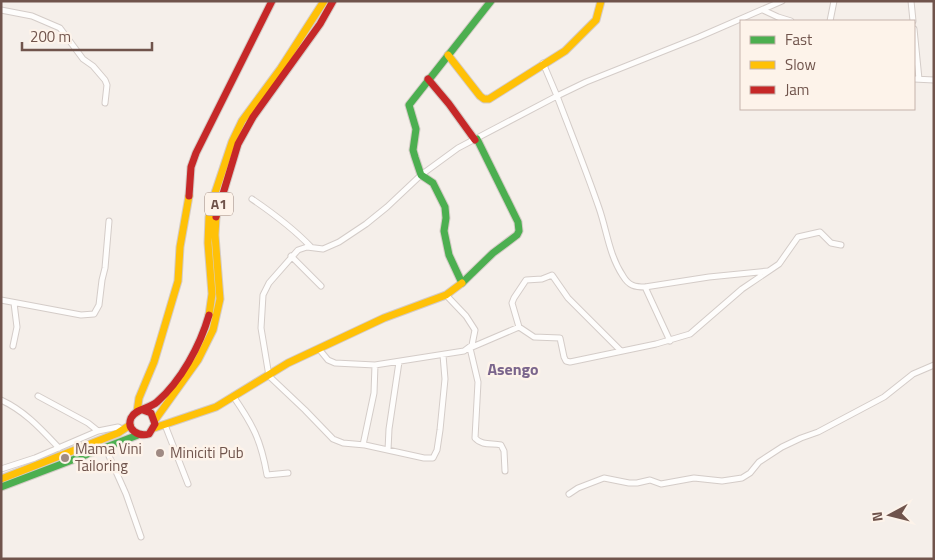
<svg xmlns="http://www.w3.org/2000/svg" width="935" height="560" font-family="'Titillium Web',sans-serif">
	<rect width="100%" height="100%" fill="#f5efea"/>
	<g fill="none" stroke-linecap="round" stroke-linejoin="round">
		<defs>
			<path id="street" d="M911 1 913 21
				M1 10 32 16 60 28 83 59 93 66 105 80 107 85 105 103
				M763 10 778 17 791 21
				M830 21 834 1
				M914 29 919 79
				M914 79 934 80
				M252 199C274 214 293 228 311 247
				M291 256 321 286
				M768 271 709 277 645 287C635 287 629 286 623 276 609 255 607 231 599 208 586 170 571 133 557 96L586 82 699 37 782 1
				M645 287 670 341
				M1 300 81 315 94 314 99 305 102 280 105 268 109 221
				M519 327 534 337 560 338 564 357 566 361 570 362 656 344 690 334 742 289 779 264 798 237 820 232 831 243 841 245
				M13 346 17 327 14 303
				M319 349 328 360 335 363 375 365 464 351 472 345 475 330 466 316 446 295
				M443 355 445 379 440 430 437 450 433 458H424L365 445 343 443 333 439 305 410 269 376 261 328 263 295 269 283 298 250 307 247 323 249 339 242 366 224 387 207 421 175 458 148 557 96 543 63
				M38 396 88 423 98 431
				M233 396C253 425 261 440 267 475L288 473
				M1 400C25 411 41 429 59 448
				M165 425 188 484
				M363 445 374 393 375 365
				M105 447 126 494 141 537
				M388 450 389 429 399 362
				M1 469 35 458 98 431 118 427 124 430
				M505 471 504 451 501 445C492 443 482 446 475 438L478 382 470 348 519 327 512 303 514 298 526 280 542 279 552 275 568 298 621 351
				M569 494 578 488 604 478 629 483H637L650 480 661 484 694 478 722 481 742 478 750 473 759 462 782 447 801 438 818 432 884 397 913 374 934 365"/>
			<path id="fast" d="M462 283 449 255 444 231 446 218 445 207 433 183 421 175 415 157 413 150 416 129 409 105 491 1
				M462 283 493 253 517 235 519 231 518 222 477 139
				M1 487 138 435"/>
			<path id="slow" d="M448 55 480 96 484 99H489L565 51 596 20 601 1
				M209 315 212 294 208 243 209 217 214 196 232 142 242 121 281 68 324 1
				M137 412 139 398 154 362 178 281 180 247 189 196
				M155 420 198 360 213 330 220 299 215 235 216 217
				M154 428 216 407 288 363 384 318 446 295 462 283
				M1 479 118 433 130 425"/>
			<path id="jam" d="M428 79 449 104 475 140
				M189 196 191 167 196 153 272 1
				M216 217 238 144 253 117 320 24 333 1
				M143 410 151 413 155 424 149 434C139 437 126 430 131 418 136 408 149 409 157 402 181 381 200 346 209 315"/>
		</defs>
		<use href="#street" stroke="#d4ccc8" stroke-width="7"/>
		<use href="#fast" stroke="#d4cbc6" stroke-width="9"/>
		<use href="#slow" stroke="#d4cbc6" stroke-width="9"/>
		<use href="#jam" stroke="#d4cbc6" stroke-width="9"/>
		<use href="#street" stroke="#fefdfc" stroke-width="5"/>
		<use href="#fast" stroke="#4caf50" stroke-width="7"/>
		<use href="#slow" stroke="#ffc107" stroke-width="7"/>
		<use href="#jam" stroke="#c62828" stroke-width="7"/>
	</g>
	<g fill="#9f8a83" stroke="#fdf3ea" stroke-width="2">
		<circle cx="160" cy="453" r="5"/>
		<circle cx="65" cy="458" r="5"/>
	</g>
	<g text-anchor="middle" stroke-width="5" stroke-linejoin="round" paint-order="stroke">
		<rect fill="#fdf3ea" stroke="#9a847b" stroke-width="1" x="205" y="192.5" width="28" height="23" rx="4"/>
		<g font-size="14" font-weight="bold" fill="#70544c">
			<text x="219" y="209">A1</text>
		</g>
		<g font-size="15" fill="#70544c" stroke="#fdf3ea" text-anchor="start">
			<text x="75" y="454">Mama Vini<tspan x="75" dy="17">Tailoring</tspan></text>
			<text x="170" y="458">Miniciti Pub</text>
		</g>
		<g font-size="16" font-weight="bold" fill="#7a658c" stroke="#fdf3ea">
			<text x="513" y="375">Asengo</text>
		</g>
	</g>
	<rect width="935" height="560" fill="none" stroke="#70544c" stroke-width="5"/>
	<rect x="740" y="20" width="175" height="90" fill="#fdf3ea" stroke="#c5b3ab"/>
	<rect x="750" y="36" width="25" height="8" fill="#4caf50" stroke="#c5b3ab"/>
	<text x="785" y="45" font-size="15" fill="#70544c">Fast</text>
	<rect x="750" y="61" width="25" height="8" fill="#ffc107" stroke="#c5b3ab"/>
	<text x="785" y="70" font-size="15" fill="#70544c">Slow</text>
	<rect x="750" y="86" width="25" height="8" fill="#c62828" stroke="#c5b3ab"/>
	<text x="785" y="95" font-size="15" fill="#70544c">Jam</text>
	<g transform="translate(890 515) rotate(263)" stroke="#fdf3ea" stroke-width="4" paint-order="stroke">
	<path d="M0-4L9 19L0 12L-9 19Z" fill="#70544c"/>
	<text y="-8" font-size="14" font-weight="bold" text-anchor="middle" fill="#70544c">N</text>
	</g>
	<path d="M22 42v8h130v-8" fill="none" stroke="#70544c" stroke-width="2.5"/>
	<text x="30" y="42" font-size="15" fill="#70544c" stroke="#fdf3ea" stroke-width="4" paint-order="stroke">200 m</text>
</svg>
